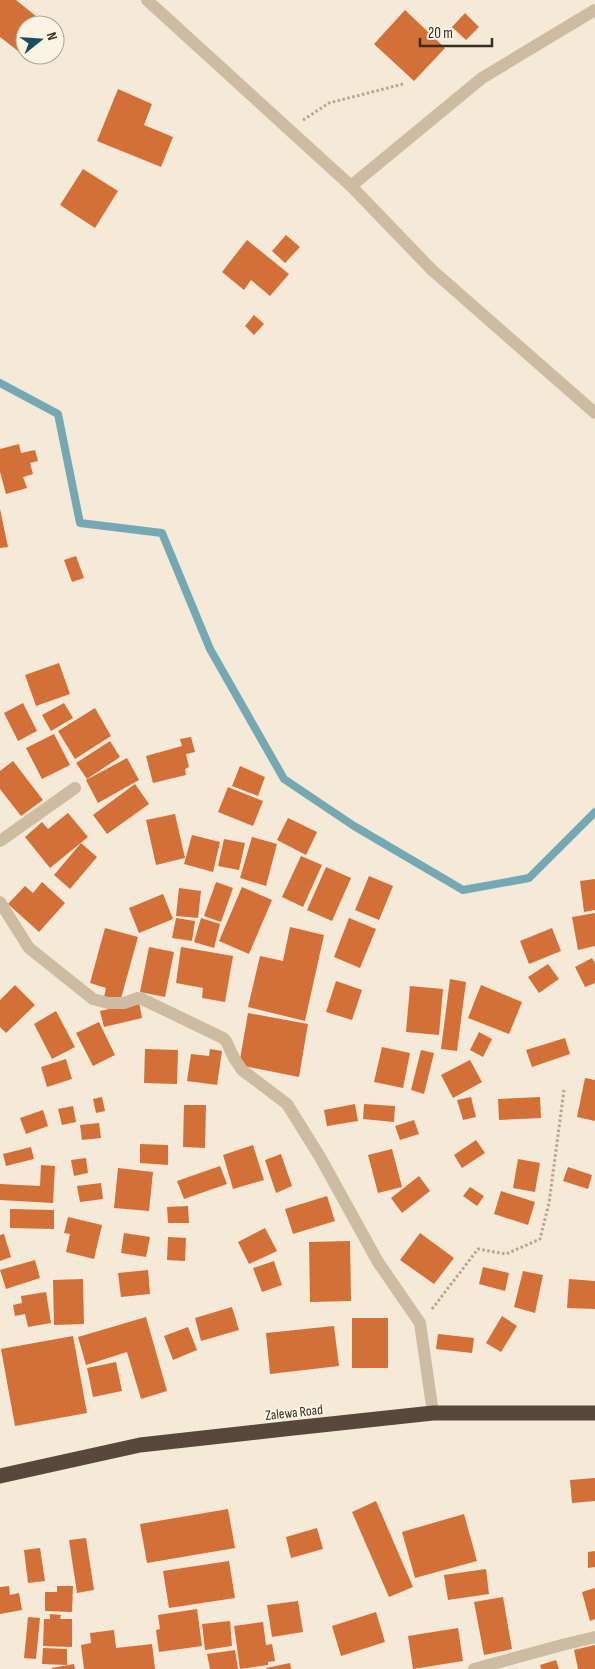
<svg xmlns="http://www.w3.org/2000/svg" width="595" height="1669" font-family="'Sofia Sans Condensed',sans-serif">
	<rect width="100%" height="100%" fill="#f4ead7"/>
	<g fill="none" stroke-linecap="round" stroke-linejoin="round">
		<path stroke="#74a9b3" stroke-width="8" d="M0 383 58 414 80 523 162 533 210 649 284 779 354 826 463 890 529 878 595 812"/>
	</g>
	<path fill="#d27037" d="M0 0H16L42 21 39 25H25V42L18 51 0 37Z
		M405 10 445 48 414 81 374 44Z
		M465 13 479 27 466 40 452 27Z
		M118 89 152 104 144 125 173 137 161 167 97 141Z
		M83 169 118 191 95 228 60 205Z
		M286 235 300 247 285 263 272 251Z
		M247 240 289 274 270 296 251 280 244 290 222 272Z
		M254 315 264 324 254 335 245 326Z
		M19 444 21 453 35 450 38 461 30 463 33 474 23 477 27 488 6 494 0 472V449Z
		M0 509 8 547 0 548Z
		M76 556 84 578 72 582 64 560Z
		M59 663 70 694 36 706 25 675Z
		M23 703 37 731 18 741 4 713Z
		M64 703 73 718 51 731 42 715Z
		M95 708 111 736 75 759 58 731Z
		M54 734 70 765 42 779 26 748Z
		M191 737 195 752 186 754 189 767 185 769 186 775 153 783 146 756 182 746 180 739Z
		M110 741 120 757 87 779 76 763Z
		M127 758 139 780 98 803 86 780Z
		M13 761 43 800 21 816 0 789V771Z
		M240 766 265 777 258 796 232 786Z
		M135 784 149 804 107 834 93 815Z
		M228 787 263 801 253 826 218 812Z
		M68 813 88 837 50 868 25 837 42 822 48 829Z
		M175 814 185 858 156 865 146 820Z
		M288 818 317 832 306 855 277 840Z
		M192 835 220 842 213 872 184 864Z
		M252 837 277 844 266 886 240 878Z
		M224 839 245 843 239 870 218 866Z
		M81 843 97 857 70 889 54 875Z
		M301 856 322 865 303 907 282 897Z
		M326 867 351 878 332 921 307 910Z
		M369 876 393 886 379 920 355 910Z
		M595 879V910L584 912 580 881Z
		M42 882 65 903 39 932 8 904 25 886 33 893Z
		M216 882 233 888 221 922 204 916Z
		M242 887 272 900 249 954 219 941Z
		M179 888 201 891 198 918 176 916Z
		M163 894 173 919 139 933 129 908Z
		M595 913V946L578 950 572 917Z
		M176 918 195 921 192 941 172 938Z
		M201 918 220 924 214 948 194 942Z
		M349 918 376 929 360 968 334 957Z
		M290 927 324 935 305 1021 248 1007 260 956 283 961Z
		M105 928 138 937 120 1002 104 997 106 988 90 983Z
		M552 928 561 951 529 964 520 941Z
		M149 947 174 952 165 997 140 992Z
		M181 947 233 956 225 1002 202 998 203 988 176 983Z
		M592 958 595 963V983L585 987 575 967Z
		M548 964 559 979 539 993 528 977Z
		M450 979 466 982 457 1051 441 1049Z
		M336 981 362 990 352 1020 326 1012Z
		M15 985 35 1005 6 1033 0 1027V1000Z
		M481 985 522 1002 509 1034 468 1018Z
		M410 986 443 989 439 1035 406 1032Z
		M139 1002 142 1018 104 1027 100 1011Z
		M56 1011 75 1047 52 1059 34 1024Z
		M248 1013 308 1024 299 1077 239 1065Z
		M99 1022 115 1055 93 1066 76 1033Z
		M479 1032 492 1039 483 1057 470 1050Z
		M565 1038 570 1054 532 1067 526 1050Z
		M382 1047 410 1053 403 1088 374 1082Z
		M145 1049 178 1050 177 1084 144 1083Z
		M210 1049 222 1051 217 1085 187 1081 191 1054 209 1056Z
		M421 1050 434 1053 424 1094 411 1090Z
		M66 1059 72 1079 47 1087 41 1067Z
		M470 1060 482 1082 453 1098 441 1075Z
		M585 1078 595 1080V1121L577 1117Z
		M102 1097 105 1111 96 1113 93 1099Z
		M471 1097 476 1117 463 1120 457 1100Z
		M540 1097 541 1118 499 1120 498 1099Z
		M355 1104 358 1121 327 1126 324 1110Z
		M364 1104 395 1106 394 1122 363 1119Z
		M184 1105H206L205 1148 183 1147Z
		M73 1106 76 1122 62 1125 58 1109Z
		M43 1110 48 1126 26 1134 20 1118Z
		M414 1120 419 1134 400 1140 395 1126Z
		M99 1123 101 1138 82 1140 80 1125Z
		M476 1140 485 1153 462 1168 454 1155Z
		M140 1144 168 1145V1165L140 1163Z
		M253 1145 264 1180 233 1189 223 1155Z
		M31 1147 34 1159 6 1166 3 1154Z
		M392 1149 402 1187 378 1193 368 1155Z
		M281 1154 292 1186 276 1193 265 1160Z
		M86 1158 88 1173 74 1176 71 1160Z
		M518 1159 540 1163 535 1192 513 1188Z
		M41 1165 55 1166 53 1203 0 1200V1184L40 1186Z
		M220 1166 227 1184 184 1199 177 1181Z
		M568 1167 592 1175 588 1189 563 1181Z
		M118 1168 153 1172 149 1211 114 1208Z
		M419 1176 430 1191 402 1213 391 1198Z
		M101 1183 103 1199 80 1202 77 1186Z
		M470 1187 484 1196 477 1206 463 1196Z
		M501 1191 535 1202 528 1225 494 1214Z
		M327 1196 335 1221 293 1234 285 1209Z
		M188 1206 189 1223H168L167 1207Z
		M10 1209 54 1210V1229L10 1228Z
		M68 1217 102 1225 94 1259 66 1252 70 1234 64 1233Z
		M265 1228 277 1251 249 1264 238 1242Z
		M124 1233 150 1237 146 1257 121 1253Z
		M420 1233 454 1258 434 1284 400 1260Z
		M4 1234 11 1257 0 1261V1235Z
		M168 1237 186 1238 185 1261 167 1260Z
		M350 1241 351 1301 310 1302 309 1242Z
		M35 1260 40 1278 6 1289 0 1270Z
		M274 1261 282 1285 262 1292 253 1268Z
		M483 1267 509 1273 505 1291 479 1284Z
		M148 1270 150 1294 121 1297 118 1273Z
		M523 1271 543 1275 535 1313 514 1307Z
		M83 1279 84 1324 54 1325 53 1280Z
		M569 1279 595 1281V1309L567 1308Z
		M46 1292 51 1323 28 1327 25 1314 15 1316 13 1305 22 1303 21 1296Z
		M232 1307 239 1330 201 1341 195 1318Z
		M502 1316 517 1326 501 1352 486 1343Z
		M146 1317 167 1391 141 1399 127 1352 86 1365 78 1337Z
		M352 1318H388V1368H352Z
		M334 1326 339 1366 270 1374 266 1333Z
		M188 1327 197 1350 173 1360 164 1336Z
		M438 1334 474 1338 472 1353 436 1349Z
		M73 1336 87 1413 15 1426 1 1349Z
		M116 1362 122 1391 93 1397 87 1368Z
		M595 1478V1501L572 1503 570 1480Z
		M376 1501 413 1587 389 1597 352 1512Z
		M228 1509 235 1548 147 1563 140 1524Z
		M464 1514 477 1561 415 1578 402 1532Z
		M317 1528 323 1549 291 1558 286 1537Z
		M86 1538 94 1590 77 1593 69 1540Z
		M40 1548 45 1581 28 1583 24 1550Z
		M595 1551V1567L588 1568V1552Z
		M229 1561 235 1598 169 1608 163 1571Z
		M486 1569 489 1594 448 1600 444 1575Z
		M9 1586 10 1595 19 1593 22 1610 0 1614V1587Z
		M57 1586H73L72 1612 45 1611V1592H57Z
		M595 1588V1619L590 1621 582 1592Z
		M503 1597 512 1649 484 1655 474 1602Z
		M298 1601 303 1632 272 1637 267 1605Z
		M197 1609 202 1646 159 1652 156 1630 160 1629 158 1615Z
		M376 1612 385 1642 341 1656 332 1626Z
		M50 1614 61 1615 60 1619H72V1647L43 1646 44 1619H50Z
		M28 1617 40 1618 36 1659 24 1658Z
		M230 1621 232 1646 205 1650 202 1624Z
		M263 1622 266 1645 272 1644 275 1661 268 1662V1665L240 1669 234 1626Z
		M458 1628 463 1661 413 1669 408 1636Z
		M114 1630 116 1648 152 1644 155 1669H84L81 1645 91 1643 90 1633Z
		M595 1645V1669H578L574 1650Z
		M43 1648 67 1649V1665L42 1664Z
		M235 1650 238 1669H210L207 1654Z
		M556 1660 559 1669H541L540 1665Z
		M290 1663 291 1669H267L266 1668Z
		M74 1664 75 1669H52V1668Z"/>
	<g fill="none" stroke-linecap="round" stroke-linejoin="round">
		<path stroke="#b9a58c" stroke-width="3" stroke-dasharray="2.5 2.5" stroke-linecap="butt" d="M303 120 329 103 403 84
			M432 1309 478 1249 506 1254 540 1239 549 1203 564 1090"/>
		<path stroke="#cdbba2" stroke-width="12" d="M147 0 351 186 432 270 595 413
			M351 186 482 78 595 10
			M0 841 75 788
			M0 902 29 948 93 999 108 1003H124L138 998 142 999 223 1038 226 1041 234 1058 242 1070 287 1104 320 1157 378 1262 420 1323 433 1413
			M474 1669 562 1645 595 1637"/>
		<path stroke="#58483b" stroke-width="15" d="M0 1476 140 1445 284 1429 433 1413H595"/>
	</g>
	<g text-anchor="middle" stroke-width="4" stroke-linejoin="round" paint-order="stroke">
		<g font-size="14" fill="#372d25" stroke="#fbf3e4">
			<text transform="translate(294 1412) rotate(-6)" y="5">Zalewa Road</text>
		</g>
	</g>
	<g transform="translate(40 40) rotate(73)"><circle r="24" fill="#fbf3e4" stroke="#ada498"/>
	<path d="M0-4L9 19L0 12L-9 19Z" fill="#174f5c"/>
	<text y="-8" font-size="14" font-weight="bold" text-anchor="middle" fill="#372d25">N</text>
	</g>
	<path d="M420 38v8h72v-8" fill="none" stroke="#372d25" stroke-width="2.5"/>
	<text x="428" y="38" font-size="15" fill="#372d25" stroke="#fbf3e4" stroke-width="4" paint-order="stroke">20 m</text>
</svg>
